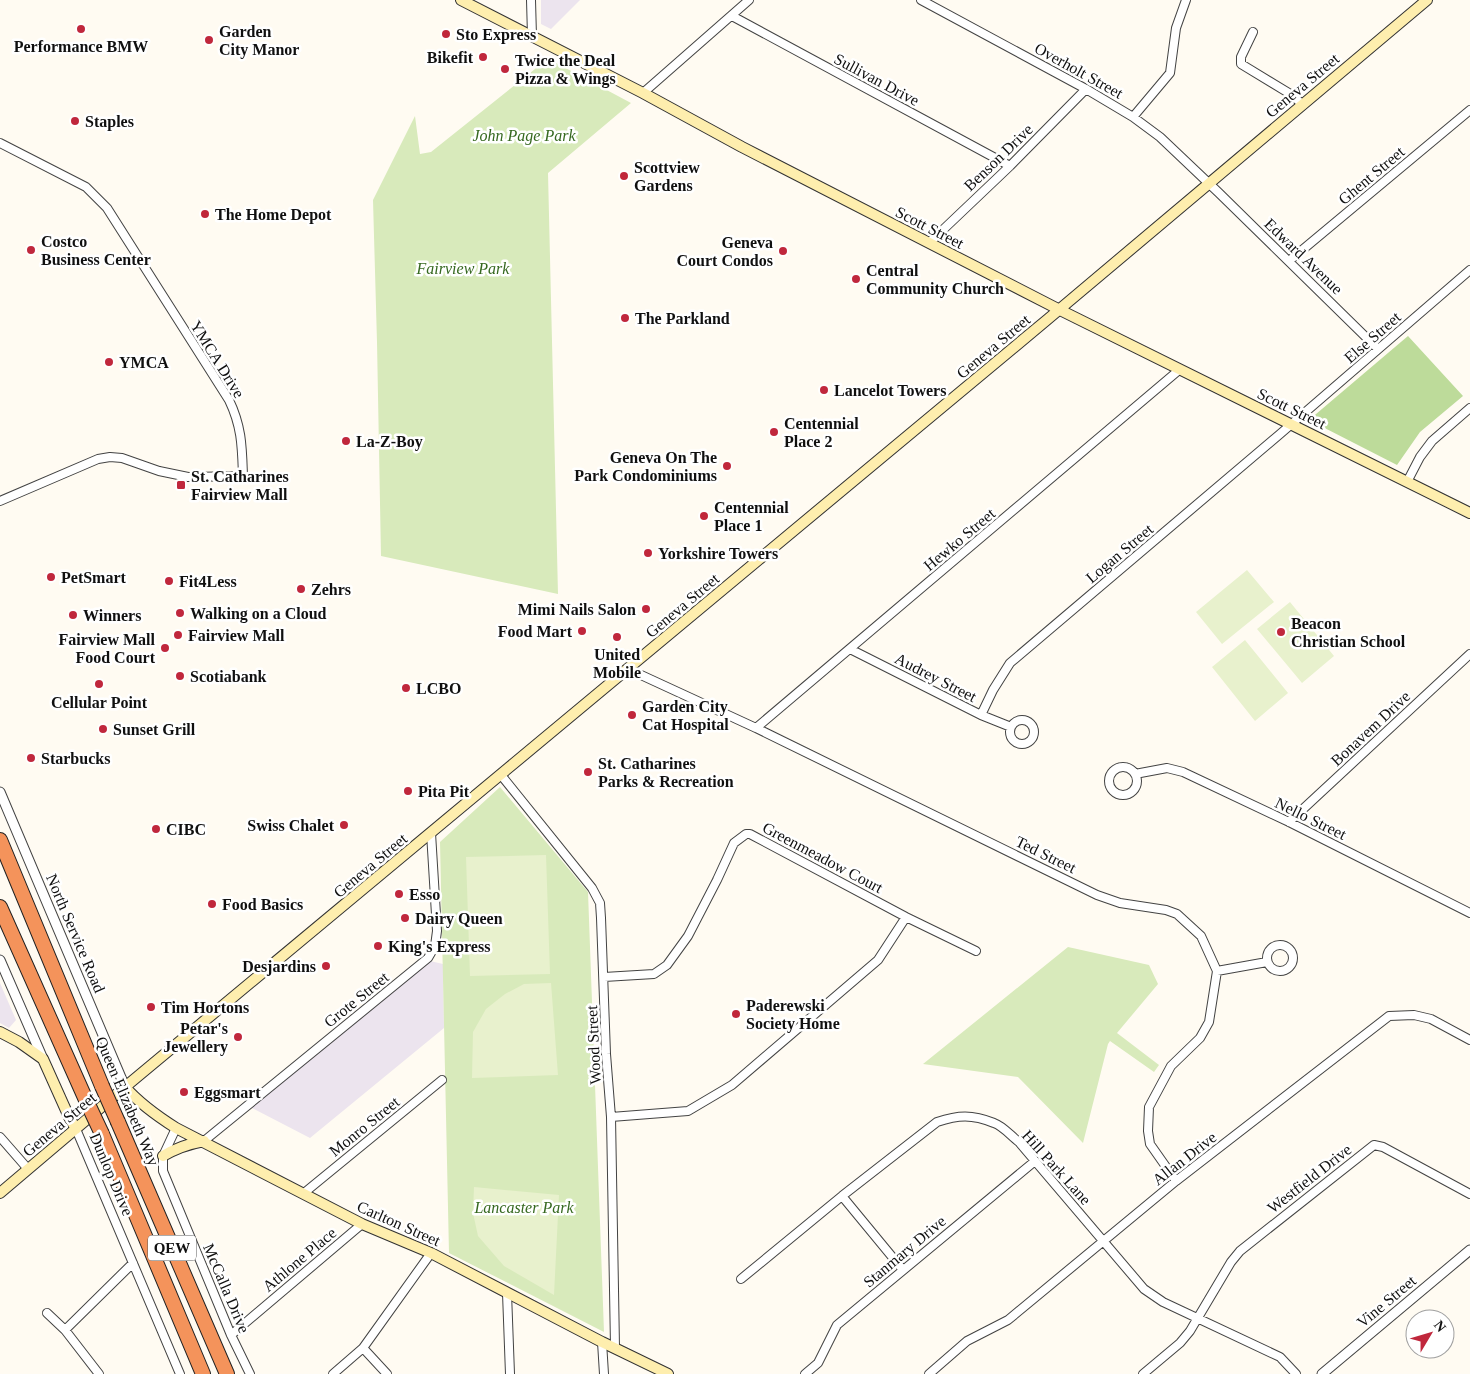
<svg xmlns="http://www.w3.org/2000/svg" width="1470" height="1374" font-family="'Times New Roman',serif">
	<rect width="100%" height="100%" fill="#fffbf2"/>
	<path fill="#ece4ee" d="M541 0H580L551 29 541 24Z
		M430 961 443 964 444 1028 310 1138 250 1107Z
		M0 983 16 1020 9 1028 0 1023Z"/>
	<path fill="#d8eabb" d="M545 57 631 103 548 173 558 594 381 556 377 342 373 200 415 116 420 154 431 152 535 69Z
		M500 787 588 892 604 1332 449 1253 440 842Z
		M1068 947 1149 965 1158 984 1117 1033 1159 1065 1154 1072 1110 1041 1108 1044 1083 1143 1018 1077 923 1064Z"/>
	<path fill="#bddb9a" d="M1408 336 1463 396 1420 432 1397 465 1309 420Z"/>
	<path fill="#e8f1cd" d="M1247 570 1274 602 1222 644 1196 612Z
		M1290 602 1334 656 1302 683 1257 629Z
		M1245 640 1288 693 1255 721 1212 667Z
		M546 855 550 974 470 976 466 857Z
		M551 983 558 1075 472 1078 473 1032 486 1009 505 994 524 984Z
		M474 1187 559 1195 554 1295 504 1266 478 1236 473 1213Z"/>
	<g fill="none" stroke-linecap="round" stroke-linejoin="round">
		<defs>
			<path id="minor" d="M531 0 532 36
				M921 0 1086 89 1133 117 1160 137 1219 193 1378 349
				M732 16 1010 166
				M1253 32 1241 57V64L1292 95 1303 105
				M643 93 749 0
				M1133 117 1170 73 1176 28 1186 0
				M0 143 86 187 107 208 229 400C242 427 242 447 243 476L188 477 159 471 122 458 110 457 98 459 0 501
				M929 243 1010 166 1086 89
				M1289 261 1470 110
				M1407 482 1420 457 1432 441 1470 408
				M850 649 981 715 1011 727
				M628 669 756 728 1097 895 1120 903 1166 910 1177 914 1201 936 1217 971 1209 1022 1200 1038 1171 1066 1149 1107 1148 1131 1150 1144 1176 1181
				M981 715 993 690 1010 663 1280 434 1470 270
				M1010 732a12 12 0 1 1 24 0a12 12 0 1 1-24 0Z
				M756 728 1179 370
				M1109 781a14 14 0 1 1 28 0a14 14 0 1 1-28 0Z
				M1135 774 1167 768 1183 772 1289 822 1470 913
				M501 775 592 888 600 903 601 918 606 1054 611 1117 615 1347
				M1289 822 1470 654
				M1267 958a13 13 0 1 1 26 0a13 13 0 1 1-26 0Z
				M1217 971 1267 962
				M604 977 654 974 667 965 688 936 717 880 734 843 746 834H750L906 917 976 951
				M611 1117 688 1111 732 1085 878 960 906 917
				M176 1128 163 1156V1171L231 1335 250 1374
				M76 1129 180 1374
				M0 1137 28 1169
				M204 1141 428 958 435 946 437 931 431 833
				M304 1193 442 1080
				M842 1196 903 1270
				M741 1279 842 1196 937 1122C958 1115 972 1114 994 1123 1003 1126 1011 1136 1019 1142L1144 1289 1163 1302 1280 1357 1296 1374
				M507 1293 510 1374
				M47 1313 65 1330 99 1374
				M65 1330 133 1263
				M231 1335 362 1224
				M602 1342 604 1374
				M363 1348 387 1374
				M333 1374 363 1348 431 1253
				M805 1374 818 1363 837 1325 1035 1161
				M929 1374 967 1341 1008 1320 1176 1181 1389 1016 1414 1015 1431 1019 1470 1040
				M1143 1374 1180 1343 1190 1331 1231 1262 1240 1251 1374 1145 1383 1147 1470 1194"/>
			<path id="tertiary" d="M0 792 125 1087
				M0 960 43 1059
				M1322 1374 1470 1250"/>
			<path id="secondary" d="M461 0 643 93 742 147 1060 310 1470 513
				M0 1032 19 1042 43 1059 69 1117 76 1129
				M125 1087C140 1104 157 1116 176 1128L362 1224 431 1253 602 1342 668 1374
				M163 1156C176 1148 188 1144 204 1141
				M0 1193 125 1087 1048 319 1427 0"/>
			<path id="motorway" d="M0 840 102 1086
				M0 907 86 1100
				M118 1122 227 1374
				M102 1134 203 1374"/>
		</defs>
		<use href="#minor" stroke="#434343" stroke-width="10"/>
		<use href="#tertiary" stroke="#434343" stroke-width="11"/>
		<use href="#secondary" stroke="#323232" stroke-width="12"/>
		<use href="#motorway" stroke="#212121" stroke-width="16"/>
		<use href="#minor" stroke="#fff" stroke-width="8"/>
		<use href="#tertiary" stroke="#fff" stroke-width="9"/>
		<use href="#secondary" stroke="#feeeae" stroke-width="10"/>
		<use href="#motorway" stroke="#f4935b" stroke-width="14"/>
		<defs>
			<path id="motorway-bridge" d="M102 1086 118 1122
				M86 1100 102 1134"/>
		</defs>
		<use href="#motorway-bridge" stroke="#212121" stroke-width="16" stroke-linecap="butt"/>
		<use href="#motorway-bridge" stroke="#f4935b" stroke-width="14"/>
	</g>
	<g fill="#c0273c" stroke="#fff" stroke-width="2">
		<circle cx="81" cy="29" r="5"/>
		<circle cx="446" cy="34" r="5"/>
		<circle cx="209" cy="40" r="5"/>
		<circle cx="483" cy="57" r="5"/>
		<circle cx="505" cy="69" r="5"/>
		<circle cx="75" cy="121" r="5"/>
		<circle cx="624" cy="176" r="5"/>
		<circle cx="205" cy="214" r="5"/>
		<circle cx="31" cy="250" r="5"/>
		<circle cx="783" cy="251" r="5"/>
		<circle cx="856" cy="279" r="5"/>
		<circle cx="625" cy="318" r="5"/>
		<circle cx="109" cy="362" r="5"/>
		<circle cx="824" cy="390" r="5"/>
		<circle cx="774" cy="432" r="5"/>
		<circle cx="346" cy="441" r="5"/>
		<circle cx="727" cy="466" r="5"/>
		<rect x="176" y="480" width="10" height="10" rx="2.5"/>
		<circle cx="704" cy="516" r="5"/>
		<circle cx="648" cy="553" r="5"/>
		<circle cx="51" cy="577" r="5"/>
		<circle cx="169" cy="581" r="5"/>
		<circle cx="301" cy="589" r="5"/>
		<circle cx="646" cy="609" r="5"/>
		<circle cx="180" cy="613" r="5"/>
		<circle cx="73" cy="615" r="5"/>
		<circle cx="582" cy="631" r="5"/>
		<circle cx="1281" cy="632" r="5"/>
		<circle cx="178" cy="635" r="5"/>
		<circle cx="617" cy="637" r="5"/>
		<circle cx="165" cy="648" r="5"/>
		<circle cx="180" cy="676" r="5"/>
		<circle cx="99" cy="684" r="5"/>
		<circle cx="406" cy="688" r="5"/>
		<circle cx="632" cy="715" r="5"/>
		<circle cx="103" cy="729" r="5"/>
		<circle cx="31" cy="758" r="5"/>
		<circle cx="588" cy="772" r="5"/>
		<circle cx="408" cy="791" r="5"/>
		<circle cx="344" cy="825" r="5"/>
		<circle cx="156" cy="829" r="5"/>
		<circle cx="399" cy="894" r="5"/>
		<circle cx="212" cy="904" r="5"/>
		<circle cx="405" cy="918" r="5"/>
		<circle cx="378" cy="946" r="5"/>
		<circle cx="326" cy="966" r="5"/>
		<circle cx="151" cy="1007" r="5"/>
		<circle cx="736" cy="1014" r="5"/>
		<circle cx="238" cy="1037" r="5"/>
		<circle cx="184" cy="1092" r="5"/>
	</g>
	<g text-anchor="middle" stroke-width="5" stroke-linejoin="round" paint-order="stroke">
		<rect fill="#fff" stroke="#585858" stroke-width="1" x="148" y="1235.5" width="48" height="25" rx="4"/>
		<g font-size="15" font-weight="bold" fill="#101010">
			<text x="172" y="1253">QEW</text>
		</g>
		<g font-size="16" font-weight="bold" fill="#101010" stroke="#fff" text-anchor="start">
			<text x="219" y="37">Garden<tspan x="219" dy="18">City Manor</tspan></text>
			<text x="456" y="40">Sto Express</text>
			<text x="81" y="52" text-anchor="middle">Performance BMW</text>
			<text x="473" y="63" text-anchor="end">Bikefit</text>
			<text x="515" y="66">Twice the Deal<tspan x="515" dy="18">Pizza &amp; Wings</tspan></text>
			<text x="85" y="127">Staples</text>
			<text x="634" y="173">Scottview<tspan x="634" dy="18">Gardens</tspan></text>
			<text x="215" y="220">The Home Depot</text>
			<text x="41" y="247">Costco<tspan x="41" dy="18">Business Center</tspan></text>
			<text x="773" y="248" text-anchor="end">Geneva<tspan x="773" dy="18">Court Condos</tspan></text>
			<text x="866" y="276">Central<tspan x="866" dy="18">Community Church</tspan></text>
			<text x="635" y="324">The Parkland</text>
			<text x="119" y="368">YMCA</text>
			<text x="834" y="396">Lancelot Towers</text>
			<text x="784" y="429">Centennial<tspan x="784" dy="18">Place 2</tspan></text>
			<text x="356" y="447">La-Z-Boy</text>
			<text x="717" y="463" text-anchor="end">Geneva On The<tspan x="717" dy="18">Park Condominiums</tspan></text>
			<text x="191" y="482">St. Catharines<tspan x="191" dy="18">Fairview Mall</tspan></text>
			<text x="714" y="513">Centennial<tspan x="714" dy="18">Place 1</tspan></text>
			<text x="658" y="559">Yorkshire Towers</text>
			<text x="61" y="583">PetSmart</text>
			<text x="179" y="587">Fit4Less</text>
			<text x="311" y="595">Zehrs</text>
			<text x="636" y="615" text-anchor="end">Mimi Nails Salon</text>
			<text x="190" y="619">Walking on a Cloud</text>
			<text x="83" y="621">Winners</text>
			<text x="1291" y="629">Beacon<tspan x="1291" dy="18">Christian School</tspan></text>
			<text x="572" y="637" text-anchor="end">Food Mart</text>
			<text x="188" y="641">Fairview Mall</text>
			<text x="155" y="645" text-anchor="end">Fairview Mall<tspan x="155" dy="18">Food Court</tspan></text>
			<text x="617" y="660" text-anchor="middle">United<tspan x="617" dy="18">Mobile</tspan></text>
			<text x="190" y="682">Scotiabank</text>
			<text x="416" y="694">LCBO</text>
			<text x="99" y="708" text-anchor="middle">Cellular Point</text>
			<text x="642" y="712">Garden City<tspan x="642" dy="18">Cat Hospital</tspan></text>
			<text x="113" y="735">Sunset Grill</text>
			<text x="41" y="764">Starbucks</text>
			<text x="598" y="769">St. Catharines<tspan x="598" dy="18">Parks &amp; Recreation</tspan></text>
			<text x="418" y="797">Pita Pit</text>
			<text x="334" y="831" text-anchor="end">Swiss Chalet</text>
			<text x="166" y="835">CIBC</text>
			<text x="409" y="900">Esso</text>
			<text x="222" y="910">Food Basics</text>
			<text x="415" y="924">Dairy Queen</text>
			<text x="388" y="952">King's Express</text>
			<text x="316" y="972" text-anchor="end">Desjardins</text>
			<text x="746" y="1011">Paderewski<tspan x="746" dy="18">Society Home</tspan></text>
			<text x="161" y="1013">Tim Hortons</text>
			<text x="228" y="1034" text-anchor="end">Petar's<tspan x="228" dy="18">Jewellery</tspan></text>
			<text x="194" y="1098">Eggsmart</text>
		</g>
		<g font-size="16" fill="#101010" stroke="#fff">
			<text transform="translate(1079 70) rotate(29)" y="6">Overholt Street</text>
			<text transform="translate(877 79) rotate(28)" y="6">Sullivan Drive</text>
			<text transform="translate(1302 85) rotate(-40)" y="6">Geneva Street</text>
			<text transform="translate(998 157) rotate(-44)" y="6">Benson Drive</text>
			<text transform="translate(1371 175) rotate(-40)" y="6">Ghent Street</text>
			<text transform="translate(930 227) rotate(27)" y="6">Scott Street</text>
			<text transform="translate(1304 256) rotate(44)" y="6">Edward Avenue</text>
			<text transform="translate(1372 337) rotate(-41)" y="6">Else Street</text>
			<text transform="translate(993 346) rotate(-40)" y="6">Geneva Street</text>
			<text transform="translate(218 359) rotate(58)" y="6">YMCA Drive</text>
			<text transform="translate(1292 408) rotate(26)" y="6">Scott Street</text>
			<text transform="translate(959 539) rotate(-40)" y="6">Hewko Street</text>
			<text transform="translate(1119 553) rotate(-40)" y="6">Logan Street</text>
			<text transform="translate(682 605) rotate(-40)" y="6">Geneva Street</text>
			<text transform="translate(936 677) rotate(27)" y="6">Audrey Street</text>
			<text transform="translate(1370 728) rotate(-43)" y="6">Bonavem Drive</text>
			<text transform="translate(1311 818) rotate(26)" y="6">Nello Street</text>
			<text transform="translate(1046 854) rotate(26)" y="6">Ted Street</text>
			<text transform="translate(823 857) rotate(28)" y="6">Greenmeadow Court</text>
			<text transform="translate(370 865) rotate(-40)" y="6">Geneva Street</text>
			<text transform="translate(76 933) rotate(67)" y="6">North Service Road</text>
			<text transform="translate(356 999) rotate(-39)" y="6">Grote Street</text>
			<text transform="translate(593 1045) rotate(-93)" y="6">Wood Street</text>
			<text transform="translate(128 1101) rotate(67)" y="6">Queen Elizabeth Way</text>
			<text transform="translate(59 1124) rotate(-40)" y="6">Geneva Street</text>
			<text transform="translate(364 1126) rotate(-39)" y="6">Monro Street</text>
			<text transform="translate(1184 1158) rotate(-38)" y="6">Allan Drive</text>
			<text transform="translate(1057 1167) rotate(48)" y="6">Hill Park Lane</text>
			<text transform="translate(112 1174) rotate(67)" y="6">Dunlop Drive</text>
			<text transform="translate(1309 1178) rotate(-38)" y="6">Westfield Drive</text>
			<text transform="translate(399 1223) rotate(24)" y="6">Carlton Street</text>
			<text transform="translate(904 1251) rotate(-40)" y="6">Stanmary Drive</text>
			<text transform="translate(299 1259) rotate(-40)" y="6">Athlone Place</text>
			<text transform="translate(227 1288) rotate(67)" y="6">McCalla Drive</text>
			<text transform="translate(1386 1301) rotate(-40)" y="6">Vine Street</text>
		</g>
		<g font-size="16" font-style="italic" fill="#35681f" stroke="#fff">
			<text x="524" y="141">John Page Park</text>
			<text x="463" y="274">Fairview Park</text>
			<text x="524" y="1213">Lancaster Park</text>
		</g>
	</g>
	<g transform="translate(1430 1334) rotate(52)"><circle r="24" fill="#ffffff" stroke="#9f9f9f"/>
	<path d="M0-4L9 19L0 12L-9 19Z" fill="#c0273c"/>
	<text y="-8" font-size="14" font-weight="bold" text-anchor="middle" fill="#101010">N</text>
	</g>
</svg>
